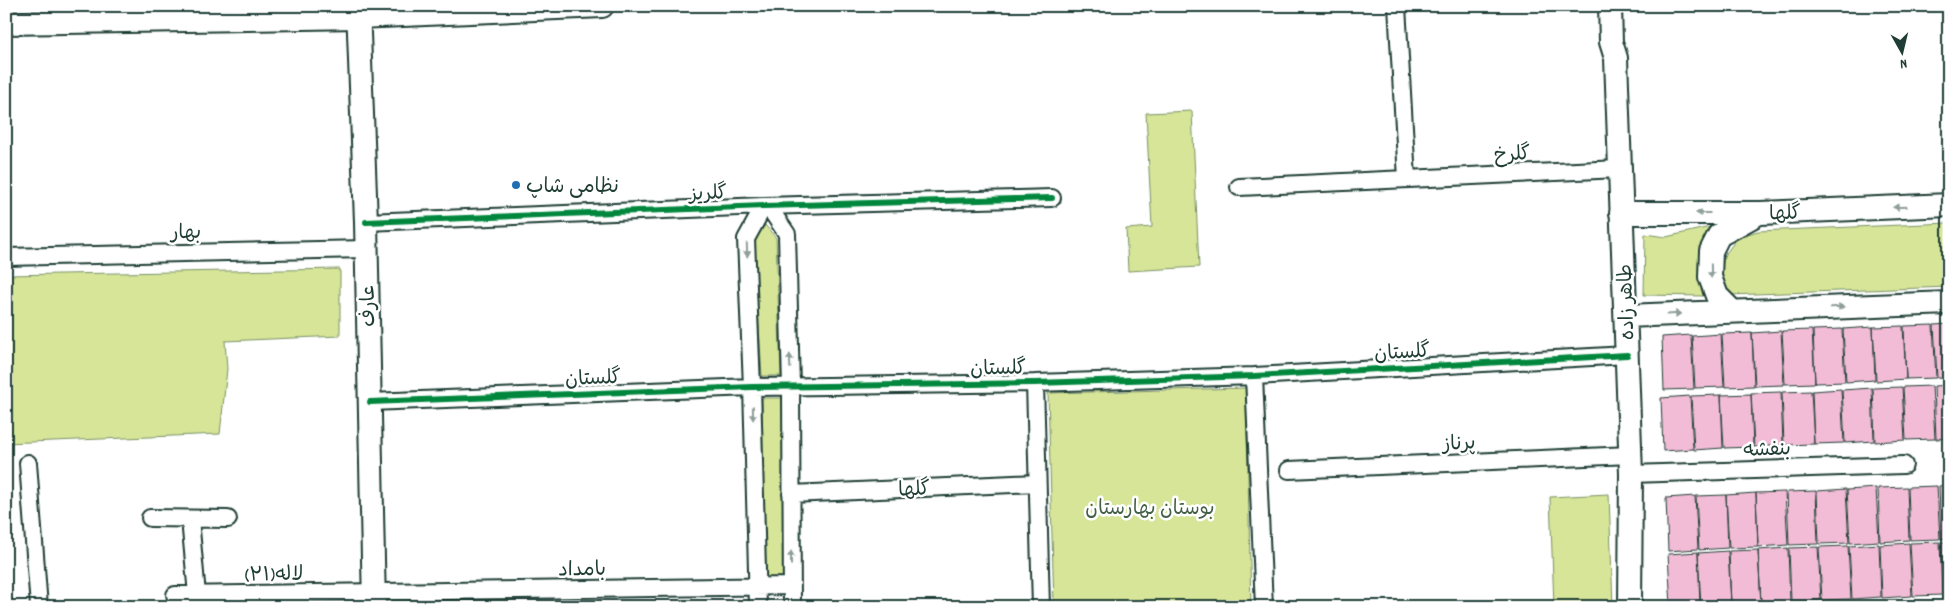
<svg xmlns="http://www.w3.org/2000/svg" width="1955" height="613" font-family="Dekko,'Playpen Sans Arabic',sans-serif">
	<rect width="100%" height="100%" fill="#fff"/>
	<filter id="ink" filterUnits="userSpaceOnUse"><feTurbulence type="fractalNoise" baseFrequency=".02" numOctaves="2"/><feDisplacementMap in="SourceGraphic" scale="10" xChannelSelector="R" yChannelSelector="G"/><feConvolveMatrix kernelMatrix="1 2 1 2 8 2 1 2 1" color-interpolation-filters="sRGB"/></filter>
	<g filter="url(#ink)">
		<path fill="#d6e598" stroke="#7a9166" d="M1192 111 1199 267 1128 271 1126 229 1152 227 1146 113Z
			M1949 223V287L1728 295 1721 275 1724 256 1738 237 1758 231Z
			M765 225 776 238 781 376H762L754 241Z
			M1710 227 1699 248 1698 269 1703 296 1644 295 1645 234 1666 237Z
			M340 269V336L225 341 227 369 220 434 6 443V275Z
			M1246 388 1251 607H1054L1048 393Z
			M762 398H782L785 577 765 578Z
			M1609 494 1613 607H1554L1550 497Z"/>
		<path fill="#f2bcd6" stroke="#1f3d34" d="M1949 324V377L1937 378 1934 325Z
			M1933 325 1936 378 1906 379 1904 326Z
			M1903 326 1906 379 1876 381 1873 327Z
			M1873 327 1875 380 1846 382 1843 329Z
			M1842 329 1845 382 1815 383 1813 330Z
			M1812 330 1815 383 1785 384 1782 331Z
			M1781 331 1784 385 1755 386 1752 333Z
			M1752 333 1754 386 1725 387 1722 334Z
			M1721 334 1724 387 1695 388 1692 336Z
			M1691 335 1694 389 1664 390 1662 337Z
			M1949 385V438L1936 439 1934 386Z
			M1932 386 1935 439 1906 440 1903 387Z
			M1902 387 1905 440 1875 442 1873 388Z
			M1872 388 1874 441 1845 443 1842 390Z
			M1841 389 1844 443 1814 444 1812 391Z
			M1811 391 1814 444 1784 445 1782 392Z
			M1781 392 1783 445 1754 447 1751 393Z
			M1751 394 1753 447 1724 448 1721 395Z
			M1721 395 1723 448 1694 450 1691 396Z
			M1690 396 1693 449 1663 451 1661 398Z
			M1949 485V538L1941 539 1939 486Z
			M1937 486 1940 539 1910 540 1908 487Z
			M1907 487 1909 540 1880 542 1878 488Z
			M1876 488 1879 541 1850 543 1847 490Z
			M1846 489 1849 543 1819 544 1817 491Z
			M1816 491 1818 544 1789 545 1787 492Z
			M1785 492 1788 545 1758 547 1756 493Z
			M1756 493 1758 547 1729 548 1726 495Z
			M1726 495 1728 548 1699 550 1696 496Z
			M1695 496 1698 549 1668 551 1666 498Z
			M1940 542 1942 595 1913 596 1910 543Z
			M1941 542H1949V595H1943Z
			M1909 543 1912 596 1882 598 1880 545Z
			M1879 544 1881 597 1852 599 1849 546Z
			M1848 546 1851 599 1822 600 1819 547Z
			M1818 547 1821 600 1791 601 1789 548Z
			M1788 548 1790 602 1761 603 1758 550Z
			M1758 550 1761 603 1731 605 1729 551Z
			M1728 551 1731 604 1701 606 1698 553Z
			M1698 552 1700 606 1671 607 1668 554Z"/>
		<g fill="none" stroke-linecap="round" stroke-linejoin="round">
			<defs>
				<path id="street" d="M1397 6 1407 179
					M1239 187 1619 169
					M768 206 787 234 791 386 792 607
					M366 222 764 206 1052 198
					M6 257 366 249
					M1254 376 1264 607
					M1035 383 1041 607
					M370 402 752 387 1035 383 1254 376 1627 355
					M28 463 39 607
					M1289 470 1630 455
					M1631 474 1904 465
					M791 494 1037 483
					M150 518 228 519
					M190 519 197 595
					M175 595 791 586
					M758 607 752 387 746 239 764 206"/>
				<path id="secondary" d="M358 6 366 222 374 607
					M1610 6 1611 42 1616 58 1631 474 1630 607
					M6 23 358 17 602 6
					M1621 213H1760L1949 205
					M1732 311 1717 296 1710 277 1711 251 1719 235 1757 214
					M1626 316 1949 303"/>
			</defs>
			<use href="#street" stroke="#1f3d34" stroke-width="20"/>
			<use href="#secondary" stroke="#1f3d34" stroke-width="26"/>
			<use href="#street" stroke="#fff" stroke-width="16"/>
			<use href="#secondary" stroke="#fff" stroke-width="22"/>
			<defs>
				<path id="cycleway" d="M366 222 764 206 1052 198
					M370 402 752 387 1035 383 1254 376 1627 355"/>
			</defs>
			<use href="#cycleway" stroke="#fff" stroke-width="9"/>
			<use href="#cycleway" stroke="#00873e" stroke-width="6"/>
		</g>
		<defs><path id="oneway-solid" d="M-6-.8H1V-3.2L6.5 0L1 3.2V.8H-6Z" transform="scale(1.25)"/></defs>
		<g fill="#8f9e9a">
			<use href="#oneway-solid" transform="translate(1900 207) rotate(178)"/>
			<use href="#oneway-solid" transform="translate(1703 213) rotate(180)"/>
			<use href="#oneway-solid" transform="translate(747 250) rotate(88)"/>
			<use href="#oneway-solid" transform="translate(1711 271) rotate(89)"/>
			<use href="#oneway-solid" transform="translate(1837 307) rotate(-2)"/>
			<use href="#oneway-solid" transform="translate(1674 314) rotate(-3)"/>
			<use href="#oneway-solid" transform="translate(790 361) rotate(-92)"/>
			<use href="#oneway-solid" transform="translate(753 413) rotate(89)"/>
			<use href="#oneway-solid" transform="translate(791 558) rotate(-90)"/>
		</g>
	</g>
	<circle fill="#1f6fb2" stroke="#fff" stroke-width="2" cx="516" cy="185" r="5"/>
	<g text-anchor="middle" stroke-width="5" stroke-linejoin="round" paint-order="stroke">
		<g font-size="20" fill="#1f3d34" stroke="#fff">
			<text transform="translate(1512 153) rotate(-3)" y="7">گلرخ</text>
			<text transform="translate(708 192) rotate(-2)" y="7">گلریز</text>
			<text transform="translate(1785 212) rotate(-2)" y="7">گلها</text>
			<text transform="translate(186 231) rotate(-1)" y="7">بهار</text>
			<text transform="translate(1625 302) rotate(-92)" y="7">طاهر زاده</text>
			<text transform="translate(367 306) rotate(-91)" y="7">عارف</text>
			<text transform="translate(1402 351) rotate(-3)" y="7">گلستان</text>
			<text transform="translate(998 367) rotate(-1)" y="7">گلستان</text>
			<text transform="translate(593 377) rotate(-2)" y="7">گلستان</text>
			<text transform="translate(1459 442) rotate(-3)" y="7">پرناز</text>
			<text transform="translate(1767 448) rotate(-2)" y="7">بنفشه</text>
			<text transform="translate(914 488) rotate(-3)" y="7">گلها</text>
			<text transform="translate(582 568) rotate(-1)" y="7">بامداد</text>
			<text transform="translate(274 573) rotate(-1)" y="7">لاله(۲۱)</text>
		</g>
		<g font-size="20" fill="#1f3d34" stroke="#fff" text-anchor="start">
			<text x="526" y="192">نظامی شاپ</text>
		</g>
		<g font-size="20" fill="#445f48" stroke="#fff">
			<text x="1150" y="514">بوستان بهارستان</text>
		</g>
	</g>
	<rect width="1955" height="613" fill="none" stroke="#fff" stroke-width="25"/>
	<rect x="12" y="12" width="1930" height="588" fill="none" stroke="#1f3d34" stroke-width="2" filter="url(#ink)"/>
	<g transform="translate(1902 52) rotate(172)" stroke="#ffffff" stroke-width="4" paint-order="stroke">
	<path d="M0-4L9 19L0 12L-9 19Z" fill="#1f3d34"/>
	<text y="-8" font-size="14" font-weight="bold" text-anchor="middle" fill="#1f3d34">N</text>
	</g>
</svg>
